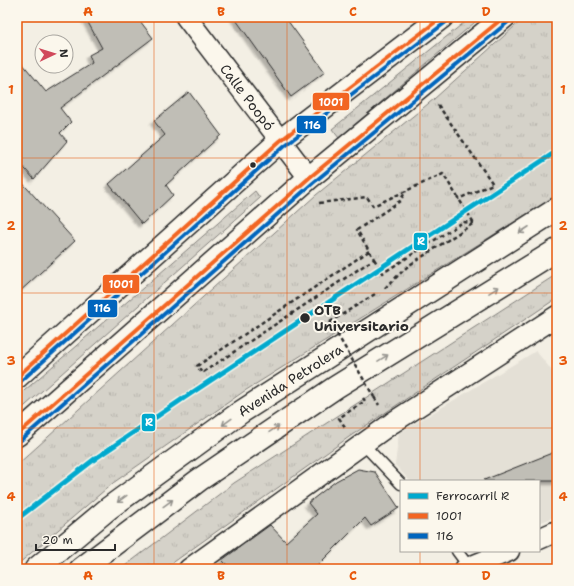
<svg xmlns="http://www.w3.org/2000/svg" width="574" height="586" font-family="'Shantell Sans',sans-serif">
	<defs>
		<pattern id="grass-tufts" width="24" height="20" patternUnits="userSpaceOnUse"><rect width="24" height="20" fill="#d5d2c9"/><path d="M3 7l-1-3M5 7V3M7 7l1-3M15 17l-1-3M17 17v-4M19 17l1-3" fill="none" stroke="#b7b4ad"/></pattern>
		<filter id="shadow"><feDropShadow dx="-3.5" dy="3.5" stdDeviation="1" flood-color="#0004"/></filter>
	</defs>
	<rect width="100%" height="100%" fill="#f3efe4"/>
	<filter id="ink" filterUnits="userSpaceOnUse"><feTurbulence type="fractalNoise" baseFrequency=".025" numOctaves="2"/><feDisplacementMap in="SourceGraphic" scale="8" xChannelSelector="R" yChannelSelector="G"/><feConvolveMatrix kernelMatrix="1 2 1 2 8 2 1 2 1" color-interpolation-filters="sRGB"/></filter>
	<g filter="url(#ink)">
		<path fill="#e4e0d6" d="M536 351 557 377V516L539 523V481H410L395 465 399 433Z"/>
		<path fill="url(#grass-tufts)" stroke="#807e7a" d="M471 17H481L339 138 332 129Z
			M525 17H557V195L243 392 113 483 17 565V465L316 195 434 99Z
			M255 191 260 198 17 413V397Z
			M557 274V298L349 437 164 569H121L234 483Z"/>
		<path fill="#c0beb6" stroke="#2b2b2b" filter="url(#shadow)" d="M85 17H137L153 38 60 108 71 122 60 133 67 141 34 179 17 160V57L46 92 92 63 89 55 102 48Z
			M234 17H285L325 72 291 97Z
			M189 92 221 135 166 185 173 195 142 224 109 184 165 135 154 121Z
			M17 177 75 241 17 294Z
			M557 451V481H484V480Z
			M358 469 375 472 399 508 371 526 365 518 314 569H231L222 560 270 525 286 542 317 514 308 503 336 481Z"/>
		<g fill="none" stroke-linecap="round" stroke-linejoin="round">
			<defs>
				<path id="service" d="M363 444 401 484
					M457 551 469 567"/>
				<g id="minor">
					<path id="s1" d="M186 17 309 178"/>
					<path d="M539 539 557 531"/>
					<path d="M189 569 392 423 557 316"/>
					<path d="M465 569 509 551"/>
				</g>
				<path id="secondary" d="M17 377 280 141 442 17
					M17 435 309 178 504 17"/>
				<g id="trunk">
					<path id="s2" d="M36 569 109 508 241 412 557 209"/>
					<path d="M81 569 199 480 336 387 557 250"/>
				</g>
			</defs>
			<use href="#service" stroke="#2b2b2b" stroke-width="13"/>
			<use href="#minor" stroke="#2b2b2b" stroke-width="23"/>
			<use href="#secondary" stroke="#2b2b2b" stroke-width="25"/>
			<use href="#trunk" stroke="#2b2b2b" stroke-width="25"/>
			<path stroke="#2b2b2b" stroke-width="2.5" stroke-dasharray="4 3" stroke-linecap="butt" d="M438 105 493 184 458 199
				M319 203 367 197 373 206 443 174 474 223 408 266 383 290
				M369 251 197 366 202 373 374 259 357 230 400 201 406 191
				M374 259 383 273 463 222 474 223
				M330 322 375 294
				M374 397 379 405
				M345 427 339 418 365 401 363 398"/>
			<use href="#service" stroke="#fbf7ec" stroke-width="10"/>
			<use href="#minor" stroke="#fbf7ec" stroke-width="20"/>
			<use href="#secondary" stroke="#fbf7ec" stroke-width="22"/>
			<use href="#trunk" stroke="#fbf7ec" stroke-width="22"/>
			<path stroke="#2b2b2b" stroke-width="2.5" stroke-dasharray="4 3" stroke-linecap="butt" d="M330 322 374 397"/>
			<defs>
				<path id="bus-1" d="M17 377 280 141 442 17
					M17 435 309 178 504 17"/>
				<path id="bus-2" d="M21 381 284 146 446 22
					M21 440 313 183 508 22"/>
			</defs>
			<use href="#bus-1" stroke="#fbf7ec" stroke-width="7"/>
			<use href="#bus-2" stroke="#fbf7ec" stroke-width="7"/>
			<use href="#bus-1" stroke="#f26522" stroke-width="4"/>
			<use href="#bus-2" stroke="#0065bd" stroke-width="4"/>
			<defs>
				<path id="rail-1" d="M17 519 96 458 184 398 557 151"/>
			</defs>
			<use href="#rail-1" stroke="#fbf7ec" stroke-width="8"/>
			<use href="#rail-1" stroke="#00a9ce" stroke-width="5"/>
		</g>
		<defs><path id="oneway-shaft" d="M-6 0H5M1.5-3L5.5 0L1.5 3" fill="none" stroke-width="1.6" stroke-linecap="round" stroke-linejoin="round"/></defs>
		<g stroke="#93918c">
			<use href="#oneway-shaft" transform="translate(524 230) rotate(147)"/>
			<use href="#oneway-shaft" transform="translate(494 290) rotate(-32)"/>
			<use href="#oneway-shaft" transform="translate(383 358) rotate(-32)"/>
			<use href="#oneway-shaft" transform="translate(227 422) rotate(144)"/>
			<use href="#oneway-shaft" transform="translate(274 429) rotate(-34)"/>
			<use href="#oneway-shaft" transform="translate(122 499) rotate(144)"/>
			<use href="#oneway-shaft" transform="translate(168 503) rotate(-36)"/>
		</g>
	</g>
	<path fill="none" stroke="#e8590c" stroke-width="1" stroke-opacity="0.55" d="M154 17V569M287 17V569M420 17V481M17 158H557M17 293H557M17 428H557M420 551V569"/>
	<g fill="#2b2b2b" stroke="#fbf7ec" stroke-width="1.5">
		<circle cx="253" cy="165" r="3.5"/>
		<circle cx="305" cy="318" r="5.5"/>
	</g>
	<g text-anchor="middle" stroke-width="4" stroke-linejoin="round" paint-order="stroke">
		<g font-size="14" fill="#2b2b2b" stroke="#fbf7ec">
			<text dy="5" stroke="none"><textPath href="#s1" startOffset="101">Calle Poopó</textPath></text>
			<text dy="5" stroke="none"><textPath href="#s2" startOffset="317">Avenida Petrolera</textPath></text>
		</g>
		<g font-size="14" font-weight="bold" fill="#2b2b2b" stroke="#fbf7ec" text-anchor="start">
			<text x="314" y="315">OTB<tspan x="314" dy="16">Universitario</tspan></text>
		</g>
	</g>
	<g stroke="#fbf7ec" stroke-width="1.5">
		<rect x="312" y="92" width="38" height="19" rx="4" fill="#f26522"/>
		<rect x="296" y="115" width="31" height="19" rx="4" fill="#0065bd"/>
		<rect x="413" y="232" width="15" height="19" rx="4" fill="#00a9ce"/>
		<rect x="102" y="274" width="38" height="20" rx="4" fill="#f26522"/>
		<rect x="87" y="299" width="31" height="19" rx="4" fill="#0065bd"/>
		<rect x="141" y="413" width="15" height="19" rx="4" fill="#00a9ce"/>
	</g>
	<g font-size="11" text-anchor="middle" font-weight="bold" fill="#fff">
		<text x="331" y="106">1001</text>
		<text x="312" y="129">116</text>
		<text x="421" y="245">R</text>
		<text x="121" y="288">1001</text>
		<text x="102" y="312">116</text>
		<text x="149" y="426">R</text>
	</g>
	<rect width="574" height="586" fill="none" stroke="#fbf7ec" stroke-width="44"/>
	<rect x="400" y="480" width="140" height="72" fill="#fbf7ec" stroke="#a8a59f"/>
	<rect x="408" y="493" width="20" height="6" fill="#00a9ce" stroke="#a8a59f"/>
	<text x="436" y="500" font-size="12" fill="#2b2b2b">Ferrocarril R</text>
	<rect x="408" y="513" width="20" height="6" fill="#f26522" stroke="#a8a59f"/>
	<text x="436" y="520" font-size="12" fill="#2b2b2b">1001</text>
	<rect x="408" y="533" width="20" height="6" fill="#0065bd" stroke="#a8a59f"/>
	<text x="436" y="540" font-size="12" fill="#2b2b2b">116</text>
	<g transform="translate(54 54) rotate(86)"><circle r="19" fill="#fbf7ec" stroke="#a8a59f"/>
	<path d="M0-3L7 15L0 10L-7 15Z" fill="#d1495b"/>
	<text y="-6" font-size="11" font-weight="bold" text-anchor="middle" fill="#2b2b2b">N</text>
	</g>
	<path d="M36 544v6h79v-6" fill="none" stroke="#2b2b2b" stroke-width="2"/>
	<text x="42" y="544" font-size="12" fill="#2b2b2b" stroke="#fbf7ec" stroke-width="3" paint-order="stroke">20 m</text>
	<rect x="22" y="22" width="530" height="542" fill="none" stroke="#e8590c" stroke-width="1.5"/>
	<g font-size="13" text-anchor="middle" font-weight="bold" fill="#e8590c">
		<text x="88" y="16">A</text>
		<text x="221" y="16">B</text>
		<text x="353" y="16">C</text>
		<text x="486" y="16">D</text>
		<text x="11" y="94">1</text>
		<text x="563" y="94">1</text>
		<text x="11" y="230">2</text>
		<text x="563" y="230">2</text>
		<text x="11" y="365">3</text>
		<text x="563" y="365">3</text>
		<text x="11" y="501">4</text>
		<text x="563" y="501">4</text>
		<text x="88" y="580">A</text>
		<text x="221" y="580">B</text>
		<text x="353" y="580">C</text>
		<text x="486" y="580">D</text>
	</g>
</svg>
